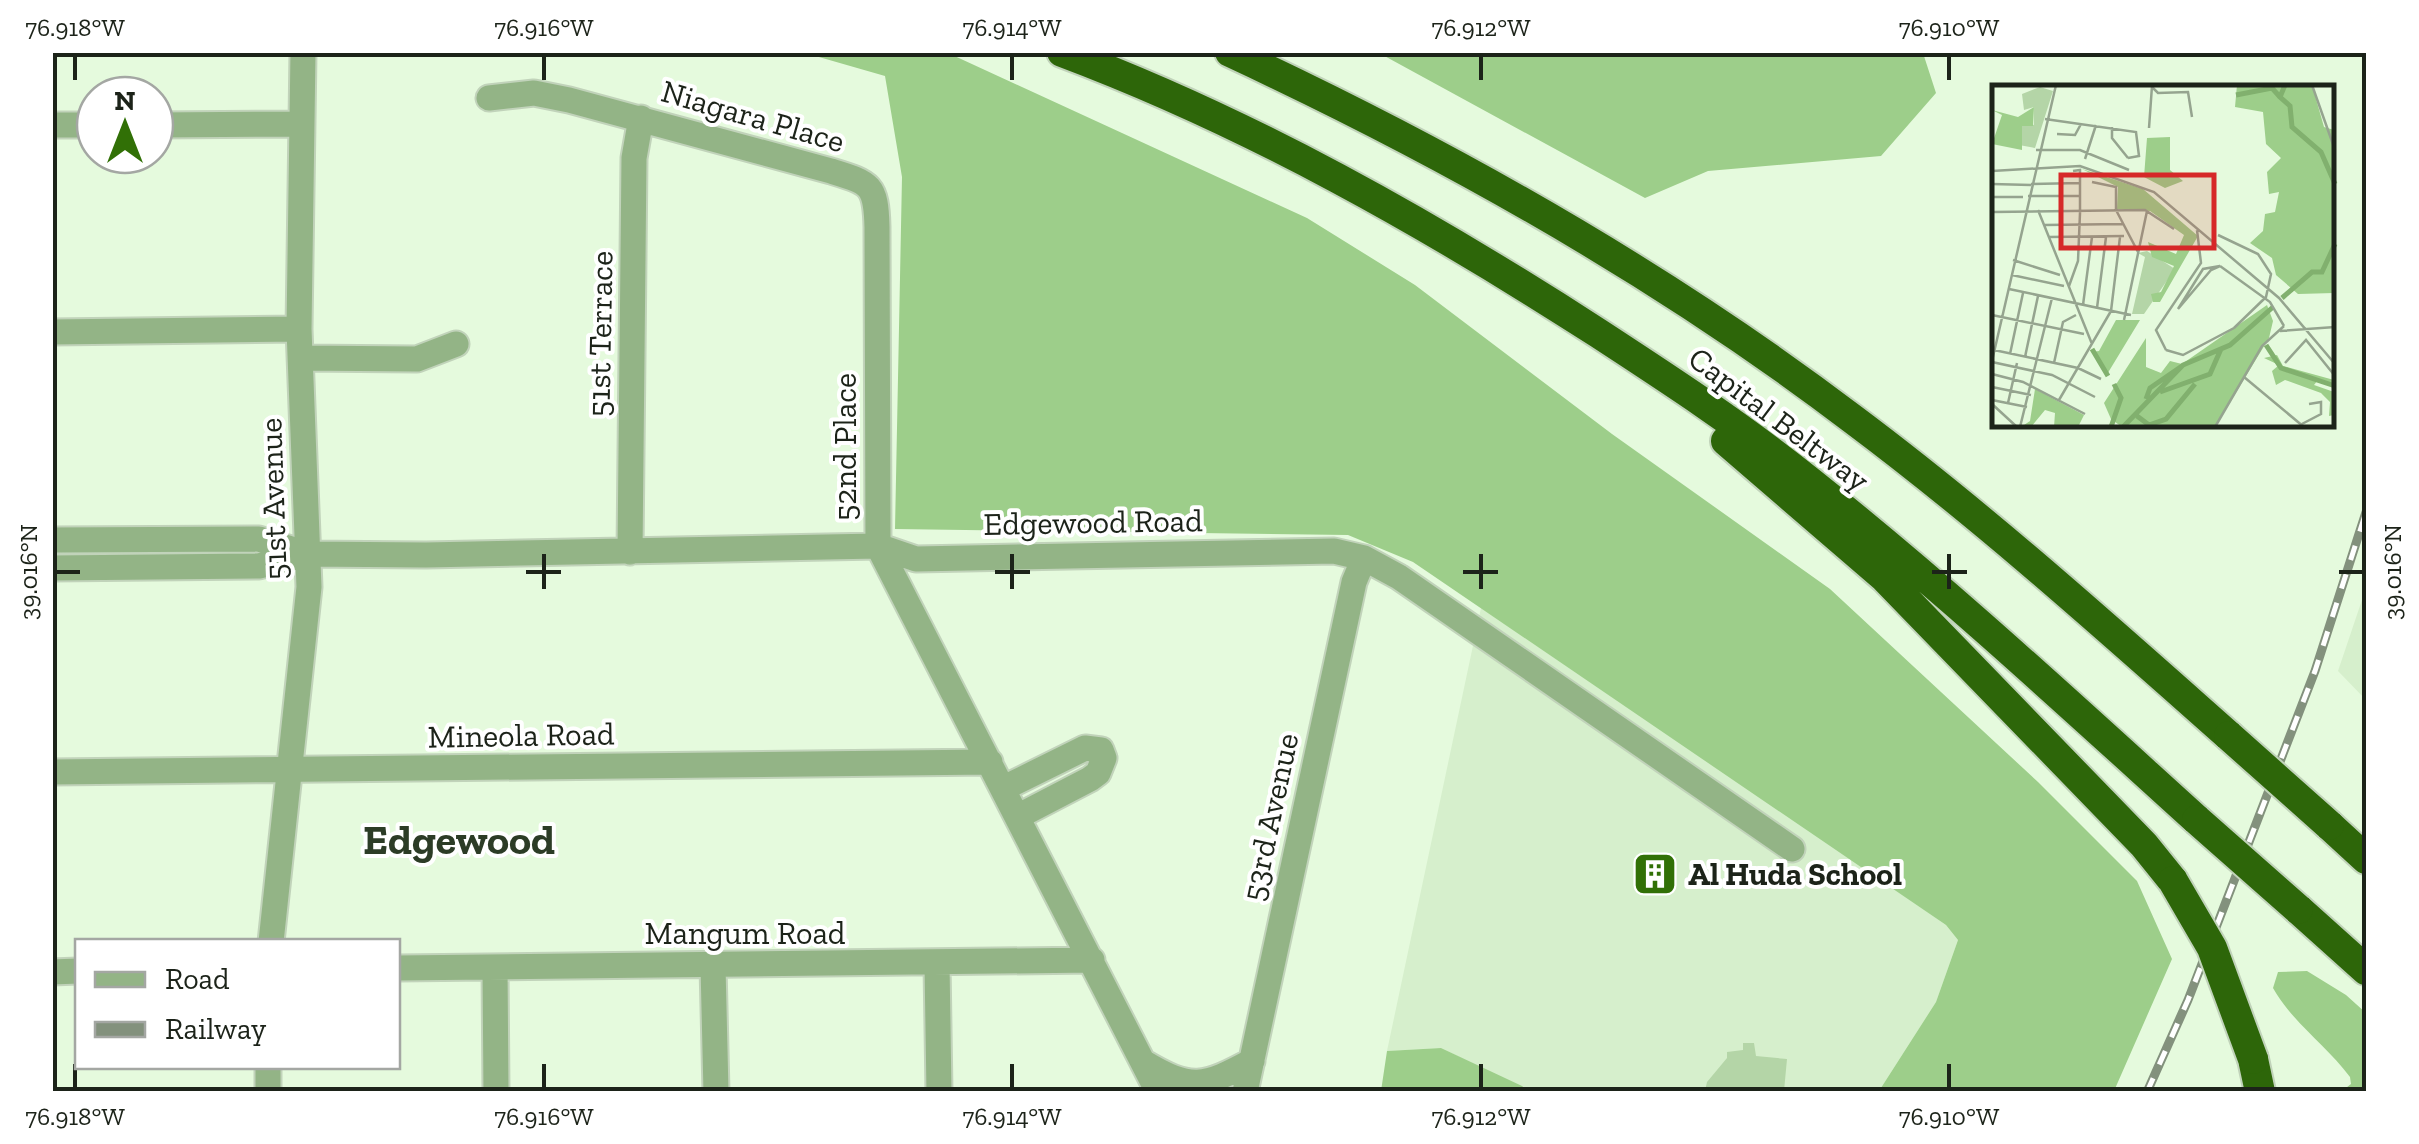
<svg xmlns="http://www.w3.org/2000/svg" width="2419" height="1144" font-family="'Zilla Slab',serif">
	<rect width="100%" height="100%" fill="#e5fadd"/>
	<path fill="#d6efcc" d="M2366 588V700L2338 671Z
		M1481 608 1845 855 1946 925 1958 940 1936 1002 1879 1091H1528L1441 1048 1387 1051Z"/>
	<path fill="#b4d5a7" d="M1743 1043H1754L1756 1056 1787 1059 1784 1091H1705L1707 1082 1727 1058V1052L1743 1050Z"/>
	<path fill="#9dce8a" d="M805 53H948L1307 218 1415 285 1612 434 1830 589 2038 782 2137 881 2172 959 2114 1091H1879L1936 1002 1958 940 1946 925 1413 562 1348 535 895 529 902 177 885 76Z
		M1379 53H1923L1936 93 1881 156 1708 171 1645 198Z
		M2307 971 2346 995 2366 1013V1091H2342L2351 1084 2350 1077C2326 1045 2293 1023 2273 988L2278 972Z
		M1441 1048 1522 1086 1528 1091H1381L1387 1051Z"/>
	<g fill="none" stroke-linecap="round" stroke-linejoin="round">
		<defs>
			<path id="minor" d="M489 98 534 93 569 100 831 171C870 183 876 184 877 227L878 546 1158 1092
				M52 125H95
				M155 125 300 124
				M52 332 299 329
				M301 358 417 359 456 344
				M52 540 259 539 307 554
				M630 552 634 158 641 118
				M52 568 259 566 307 554 426 555 878 546 916 559 1334 551 1364 558 1399 577 1792 849
				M52 772 990 762
				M1004 788 1085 748 1101 750 1104 758 1098 773 1090 779 1019 816
				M271 942 309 587 299 329 303 52
				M937 964 939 1092
				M713 966 716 1092
				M398 968 1092 960
				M495 968 496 1092
				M52 972 78 971
				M1143 1062C1191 1091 1204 1087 1252 1061
				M268 1066V1092
				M1245 1092 1354 582 1364 558"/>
			<path id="highway" d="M1062 52C1251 123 1429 224 1598 333 1670 380 1742 427 1809 481 1944 588 2070 705 2197 820
				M1230 52C1449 154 1661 273 1854 420 1985 518 2107 628 2229 736
				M1726 441 1885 578 2144 845 2173 881
				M2329 825 2366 859
				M2298 909 2366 970
				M2253 1059 2260 1092"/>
		</defs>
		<use href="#minor" stroke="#c1d3ba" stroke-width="29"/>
		<use href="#highway" stroke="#c1d3ba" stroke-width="34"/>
		<use href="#minor" stroke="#93b486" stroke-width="25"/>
		<use href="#highway" stroke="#2d6609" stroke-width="30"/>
		<defs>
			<path id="rail" d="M2147 1092 2188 1000 2315 671 2366 512"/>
		</defs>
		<use href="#rail" stroke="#83917d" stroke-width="9"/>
		<use href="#rail" stroke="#fff" stroke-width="5" stroke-dasharray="15" stroke-linecap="butt"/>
		<defs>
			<path id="highway-bridge" d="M2229 736 2329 825
				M2197 820 2298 909
				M2173 881 2212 948 2253 1059"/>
		</defs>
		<use href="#highway-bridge" stroke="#c1d3ba" stroke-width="34" stroke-linecap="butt"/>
		<use href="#highway-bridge" stroke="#2d6609" stroke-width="30"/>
	</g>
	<path fill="none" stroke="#1c2319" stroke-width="4" d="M75 55V80M544 55V80M1012 55V80M1481 55V80M1949 55V80M544 554V589M1012 554V589M1481 554V589M1949 554V589M55 572H80M526 572H561M995 572H1030M1463 572H1498M1932 572H1967M2339 572H2364M75 1064V1089M544 1064V1089M1012 1064V1089M1481 1064V1089M1949 1064V1089"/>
	<defs>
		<symbol id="building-square" viewBox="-11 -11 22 22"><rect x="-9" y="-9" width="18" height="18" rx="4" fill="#317006" stroke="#fff"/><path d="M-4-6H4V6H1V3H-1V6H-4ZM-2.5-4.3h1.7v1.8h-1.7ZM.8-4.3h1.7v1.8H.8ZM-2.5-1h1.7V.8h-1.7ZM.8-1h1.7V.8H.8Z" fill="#fff"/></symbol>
	</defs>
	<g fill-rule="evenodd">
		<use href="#building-square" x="1630" y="849" width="50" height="50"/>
	</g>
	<g text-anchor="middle" stroke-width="8" stroke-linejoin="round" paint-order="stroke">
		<g font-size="32" fill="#1c2319" stroke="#fff">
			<text transform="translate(753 116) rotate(16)" y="11">Niagara Place</text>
			<text transform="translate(600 334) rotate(-89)" y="11">51st Terrace</text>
			<text transform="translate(1779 419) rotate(37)" y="11">Capital Beltway</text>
			<text transform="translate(845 447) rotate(-90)" y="11">52nd Place</text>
			<text transform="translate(273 499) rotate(-92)" y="11">51st Avenue</text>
			<text transform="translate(1093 522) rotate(-1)" y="11">Edgewood Road</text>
			<text transform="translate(521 735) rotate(-1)" y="11">Mineola Road</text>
			<text transform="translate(1270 817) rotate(-78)" y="11">53rd Avenue</text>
			<text x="745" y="944">Mangum Road</text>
		</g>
		<g font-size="32" font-weight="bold" fill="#1c2319" stroke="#fff" text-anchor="start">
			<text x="1688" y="885">Al Huda School</text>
		</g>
		<g font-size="42" font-weight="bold" fill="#2c3c26" stroke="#fff">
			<text x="459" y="854">Edgewood</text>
		</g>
	</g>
	<g transform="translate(1992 85)">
		<rect width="342" height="342" fill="#e5fadd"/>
		<path d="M48 2 61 6 43 63 16 58 10 30 42 40V22L32 25 30 9ZM155 166 183 184 152 229H140L153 172 146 168Z" fill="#b4d5a7"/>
		<path d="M245 0H320L332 42 342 45V208L306 209 284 190 280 173 258 158 271 146 273 129 283 127 287 107 277 109 275 87 289 73 274 59 271 27 243 22ZM42 22 41 41H30V65L0 59 10 30 0 25 26 32ZM178 52V85L191 96 173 103 152 92 155 53ZM90 84 151 104 206 151 168 217H161L159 209 169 207 182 181 160 172 156 157 184 169 192 150 158 126 125 124 126 102ZM275 220 281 236 277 253 223 342H130L119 334 112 318 154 253V282L169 288 178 276 190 279ZM124 235H148L114 291 100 267 107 266ZM285 270 291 281 342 295V302L326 295 322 300 342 307V330L337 331 338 317 329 308 293 295 284 300 280 286 287 280 272 273ZM43 304 92 330 86 342H62L63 328 53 325 39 342H29L38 336Z" fill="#9dce8a"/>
		<path fill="none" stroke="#81b06e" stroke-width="5" d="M293 0 288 12 298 21 300 42 329 67 343 99M244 10 280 3 288 12M290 213 320 187H330L343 159M274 260 289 283 343 301M100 264 116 291M168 307 218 289 229 264M154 314 158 303 190 281M145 331 157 340 174 334 203 299M119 342 129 313 122 299M131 342 191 280 238 260 281 222"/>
		<path fill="none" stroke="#95a48f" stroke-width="2.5" d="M158 0 166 8 196 7 200 32M320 0 343 65M53 34 144 47 147 71 136 73M120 42V53L136 73M157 43 160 1M65 49 83 50 89 39M44 65H88L137 85M93 74 104 40M0 86 88 81 162 107 287 213 343 279M100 97 124 102V125L146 167M0 99 39 100M39 99 88 98M36 111H87M0 112H31M46 125 100 259M0 127 153 125 182 144M52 140 131 139M226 150 266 169 279 189 274 212 242 243M57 152 132 151M21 175 68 190M228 181 219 185 186 224 211 184ZM228 181 278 217 292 241M20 190 72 201M77 201 86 176 88 128V85L81 86M17 204 139 230M91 220 100 152M105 223 114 152M0 230 92 249M132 235 155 126M288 246 343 242M2 265 86 283 109 294M174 265 191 270 242 243M174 265 164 245 209 178 205 145M18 269 31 208M33 272 46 211M0 276 64 0M0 277 60 290 103 312M62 278 71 237 84 230M293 278 314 255 343 291M0 289 31 297 93 329M252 292 312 342M0 302 39 310M0 315 35 322M67 315 119 226 128 152M16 318 25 278M0 319 25 342M306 341 329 329V317L317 319M28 342 60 213M223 342 270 261 292 241"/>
		<path fill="#d62828" fill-opacity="0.15" stroke="#d62828" stroke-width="5" d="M69 90H222V163H69Z"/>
		<rect width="342" height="342" fill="none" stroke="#1c2319" stroke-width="5"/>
	</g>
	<rect width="2419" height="1144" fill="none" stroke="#ffffff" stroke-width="110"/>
	<rect x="75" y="939" width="325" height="130" fill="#ffffff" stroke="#a4a7a3" stroke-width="2.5"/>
	<rect x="95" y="972" width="50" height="15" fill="#93b486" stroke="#a4a7a3" stroke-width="2.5"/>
	<text x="165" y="989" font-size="30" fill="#1c2319">Road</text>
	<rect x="95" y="1022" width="50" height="15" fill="#83917d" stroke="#a4a7a3" stroke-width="2.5"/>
	<text x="165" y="1039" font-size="30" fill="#1c2319">Railway</text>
	<g transform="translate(125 125)"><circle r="48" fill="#ffffff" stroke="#a4a7a3" stroke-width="2.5"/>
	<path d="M0-8L18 38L0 25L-18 38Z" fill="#317006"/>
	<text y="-15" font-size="28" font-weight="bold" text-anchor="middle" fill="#1c2319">N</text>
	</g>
	<rect x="55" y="55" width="2309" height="1034" fill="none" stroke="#1c2319" stroke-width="4"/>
	<g font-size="25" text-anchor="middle" fill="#1c2319">
		<text x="75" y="36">76.918°W</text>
		<text x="544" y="36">76.916°W</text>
		<text x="1012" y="36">76.914°W</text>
		<text x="1481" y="36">76.912°W</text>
		<text x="1949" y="36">76.910°W</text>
		<text transform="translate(28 572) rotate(-90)" y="9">39.016°N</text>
		<text transform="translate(2392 572) rotate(-90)" y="9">39.016°N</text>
		<text x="75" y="1125">76.918°W</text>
		<text x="544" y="1125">76.916°W</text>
		<text x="1012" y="1125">76.914°W</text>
		<text x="1481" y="1125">76.912°W</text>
		<text x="1949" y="1125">76.910°W</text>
	</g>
</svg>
